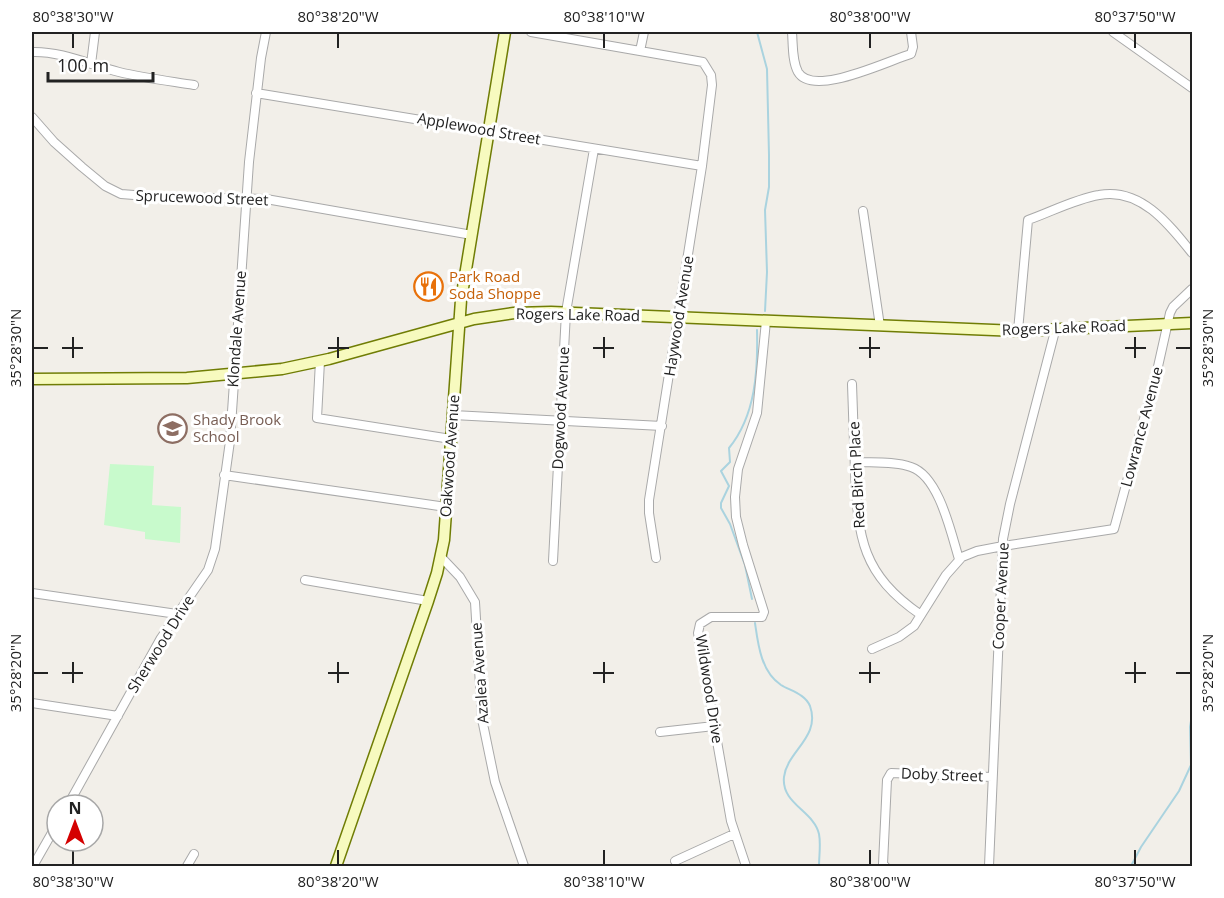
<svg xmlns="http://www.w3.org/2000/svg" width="1224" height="898" font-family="'Open Sans',sans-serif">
	<rect width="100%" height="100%" fill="#f2efe9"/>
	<path fill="#c8facc" d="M110 464 154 466 152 505 181 507 180 543 145 539V532L104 525Z"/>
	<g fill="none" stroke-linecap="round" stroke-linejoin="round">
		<path stroke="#aad3df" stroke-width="2" d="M757 32 767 69 769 155V187L765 210 767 272 765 311
			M752 599 745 565 730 524 721 508V503L729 486 721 471 730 462 729 448C756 415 758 370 757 330
			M755 623C758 644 761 672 781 685 791 691 805 694 810 706 821 737 787 751 784 777 781 804 814 811 819 834 821 844 819 856 819 866
			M1131 866 1141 847 1179 791 1191 765 1190 727 1192 715"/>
		<defs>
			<path id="street" d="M531 32 703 62 711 75 712 85 702 166 649 500V513L656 558
				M792 32C793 44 792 61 798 72 813 98 889 60 911 54L913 47 911 32
				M1113 32 1192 88
				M640 51 644 32
				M32 52C61 51 91 65 119 72 144 78 169 81 194 85
				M91 64 95 32
				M256 93 702 166
				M32 117 54 142 82 167 105 186 121 194 160 197 266 199 472 235
				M863 211 880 326
				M1018 331 1028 220C1051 212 1075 199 1099 195 1140 187 1169 224 1192 253
				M320 361 317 418 451 439
				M852 384C853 413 854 442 855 471 858 539 862 574 921 615
				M453 415 662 426
				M855 462C873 463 893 461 911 467 939 476 951 533 959 559
				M224 475 446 507
				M441 557 460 577 475 602 482 719 495 782 524 866
				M553 561 566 312 594 149
				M305 580 428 601
				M32 593 177 614
				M872 649 899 637 914 626 946 575 962 557 977 551 1003 546 1114 529 1157 371 1170 313 1173 307 1192 289
				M32 703 118 716
				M660 732 714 726
				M68 805 161 638 208 570 215 549 230 441 249 162 261 58 266 32
				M675 861 734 834
				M33 866 57 824
				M187 866 194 854
				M746 866 731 821 698 633 700 624 711 617H762L764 612 743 545 736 517 735 497 738 469 757 413 766 321
				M885 866 883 864 887 780 891 773 992 777
				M989 866 1003 539 1010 504 1055 331"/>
			<path id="secondary" d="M32 379 187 378 282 369 329 359 474 319 514 313 551 312 1018 331 1192 323
				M336 866 428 601 437 573 444 540 461 300 505 32"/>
		</defs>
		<use href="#street" stroke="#a9a9a9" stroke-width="10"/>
		<use href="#secondary" stroke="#707d05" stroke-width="13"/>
		<use href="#street" stroke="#fff" stroke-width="8"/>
		<use href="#secondary" stroke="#f7fabf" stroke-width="10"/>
	</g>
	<path fill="none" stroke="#222" stroke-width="2" d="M73 33V48M338 33V48M604 33V48M870 33V48M1135 33V48M73 337V358M338 337V358M604 337V358M870 337V358M1135 337V358M33 348H48M62 348H83M328 348H349M593 348H614M859 348H880M1125 348H1146M1176 348H1191M73 662V683M338 662V683M604 662V683M870 662V683M1135 662V683M33 673H48M62 673H83M328 673H349M593 673H614M859 673H880M1125 673H1146M1176 673H1191M73 850V865M338 850V865M604 850V865M870 850V865M1135 850V865"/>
	<defs>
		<symbol id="restaurant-ring" viewBox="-11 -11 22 22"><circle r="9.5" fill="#fff" stroke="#e8710a" stroke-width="1.5"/><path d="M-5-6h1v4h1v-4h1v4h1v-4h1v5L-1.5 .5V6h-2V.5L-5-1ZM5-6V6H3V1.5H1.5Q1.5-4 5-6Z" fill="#e8710a"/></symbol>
		<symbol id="school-ring" viewBox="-11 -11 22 22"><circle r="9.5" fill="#fff" stroke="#8d6e63" stroke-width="1.5"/><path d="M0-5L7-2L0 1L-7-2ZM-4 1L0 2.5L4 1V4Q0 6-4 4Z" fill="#8d6e63"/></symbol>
	</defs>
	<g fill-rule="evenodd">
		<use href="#restaurant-ring" x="412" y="270" width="33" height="33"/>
		<use href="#school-ring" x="156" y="412" width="33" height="33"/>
	</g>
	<g text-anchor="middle" stroke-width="6" stroke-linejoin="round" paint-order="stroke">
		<g font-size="15" fill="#222" stroke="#fff">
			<text transform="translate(479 129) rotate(10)" y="5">Applewood Street</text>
			<text transform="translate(202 198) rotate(2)" y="5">Sprucewood Street</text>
			<text transform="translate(578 315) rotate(1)" y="5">Rogers Lake Road</text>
			<text transform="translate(679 316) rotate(-81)" y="5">Haywood Avenue</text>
			<text transform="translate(1064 328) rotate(-2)" y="5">Rogers Lake Road</text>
			<text transform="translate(237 329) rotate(-86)" y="5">Klondale Avenue</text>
			<text transform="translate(561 408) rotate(-87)" y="5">Dogwood Avenue</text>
			<text transform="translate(1142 427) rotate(-75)" y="5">Lowrance Avenue</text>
			<text transform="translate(450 456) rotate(-86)" y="5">Oakwood Avenue</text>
			<text transform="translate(857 475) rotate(-93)" y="5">Red Birch Place</text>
			<text transform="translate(1001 596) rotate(-87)" y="5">Cooper Avenue</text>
			<text transform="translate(161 644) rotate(-58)" y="5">Sherwood Drive</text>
			<text transform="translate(480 673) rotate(-94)" y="5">Azalea Avenue</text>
			<text transform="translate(709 689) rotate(81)" y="5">Wildwood Drive</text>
			<text transform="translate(942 775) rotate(2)" y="5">Doby Street</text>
		</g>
		<g font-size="15" fill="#c56008" stroke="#fff" text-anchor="start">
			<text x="449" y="282">Park Road<tspan x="449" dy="17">Soda Shoppe</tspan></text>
		</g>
		<g font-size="15" fill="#785e54" stroke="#fff" text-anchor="start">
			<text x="193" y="425">Shady Brook<tspan x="193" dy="17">School</tspan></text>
		</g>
	</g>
	<rect width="1224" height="898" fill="none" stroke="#ffffff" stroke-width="66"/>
	<g transform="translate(75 823)"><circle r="28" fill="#ffffff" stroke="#a7a7a7" stroke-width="1.5"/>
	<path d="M0-4.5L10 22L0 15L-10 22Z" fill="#d40000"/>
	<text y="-9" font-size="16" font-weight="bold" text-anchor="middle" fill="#222222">N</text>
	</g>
	<path d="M48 72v9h105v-9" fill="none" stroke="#222222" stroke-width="3"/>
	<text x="57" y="72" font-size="18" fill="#222222" stroke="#ffffff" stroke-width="4.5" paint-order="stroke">100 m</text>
	<rect x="33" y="33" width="1158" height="832" fill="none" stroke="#222" stroke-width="2"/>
	<g font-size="15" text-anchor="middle" fill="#222">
		<text x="73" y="22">80°38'30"W</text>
		<text x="338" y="22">80°38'20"W</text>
		<text x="604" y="22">80°38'10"W</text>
		<text x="870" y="22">80°38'00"W</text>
		<text x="1135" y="22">80°37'50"W</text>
		<text transform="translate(16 348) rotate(-90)" y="5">35°28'30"N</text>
		<text transform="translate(1208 348) rotate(-90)" y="5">35°28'30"N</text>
		<text transform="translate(16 673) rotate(-90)" y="5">35°28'20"N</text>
		<text transform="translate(1208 673) rotate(-90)" y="5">35°28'20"N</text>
		<text x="73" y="887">80°38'30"W</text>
		<text x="338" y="887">80°38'20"W</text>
		<text x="604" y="887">80°38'10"W</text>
		<text x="870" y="887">80°38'00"W</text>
		<text x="1135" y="887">80°37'50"W</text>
	</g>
</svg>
